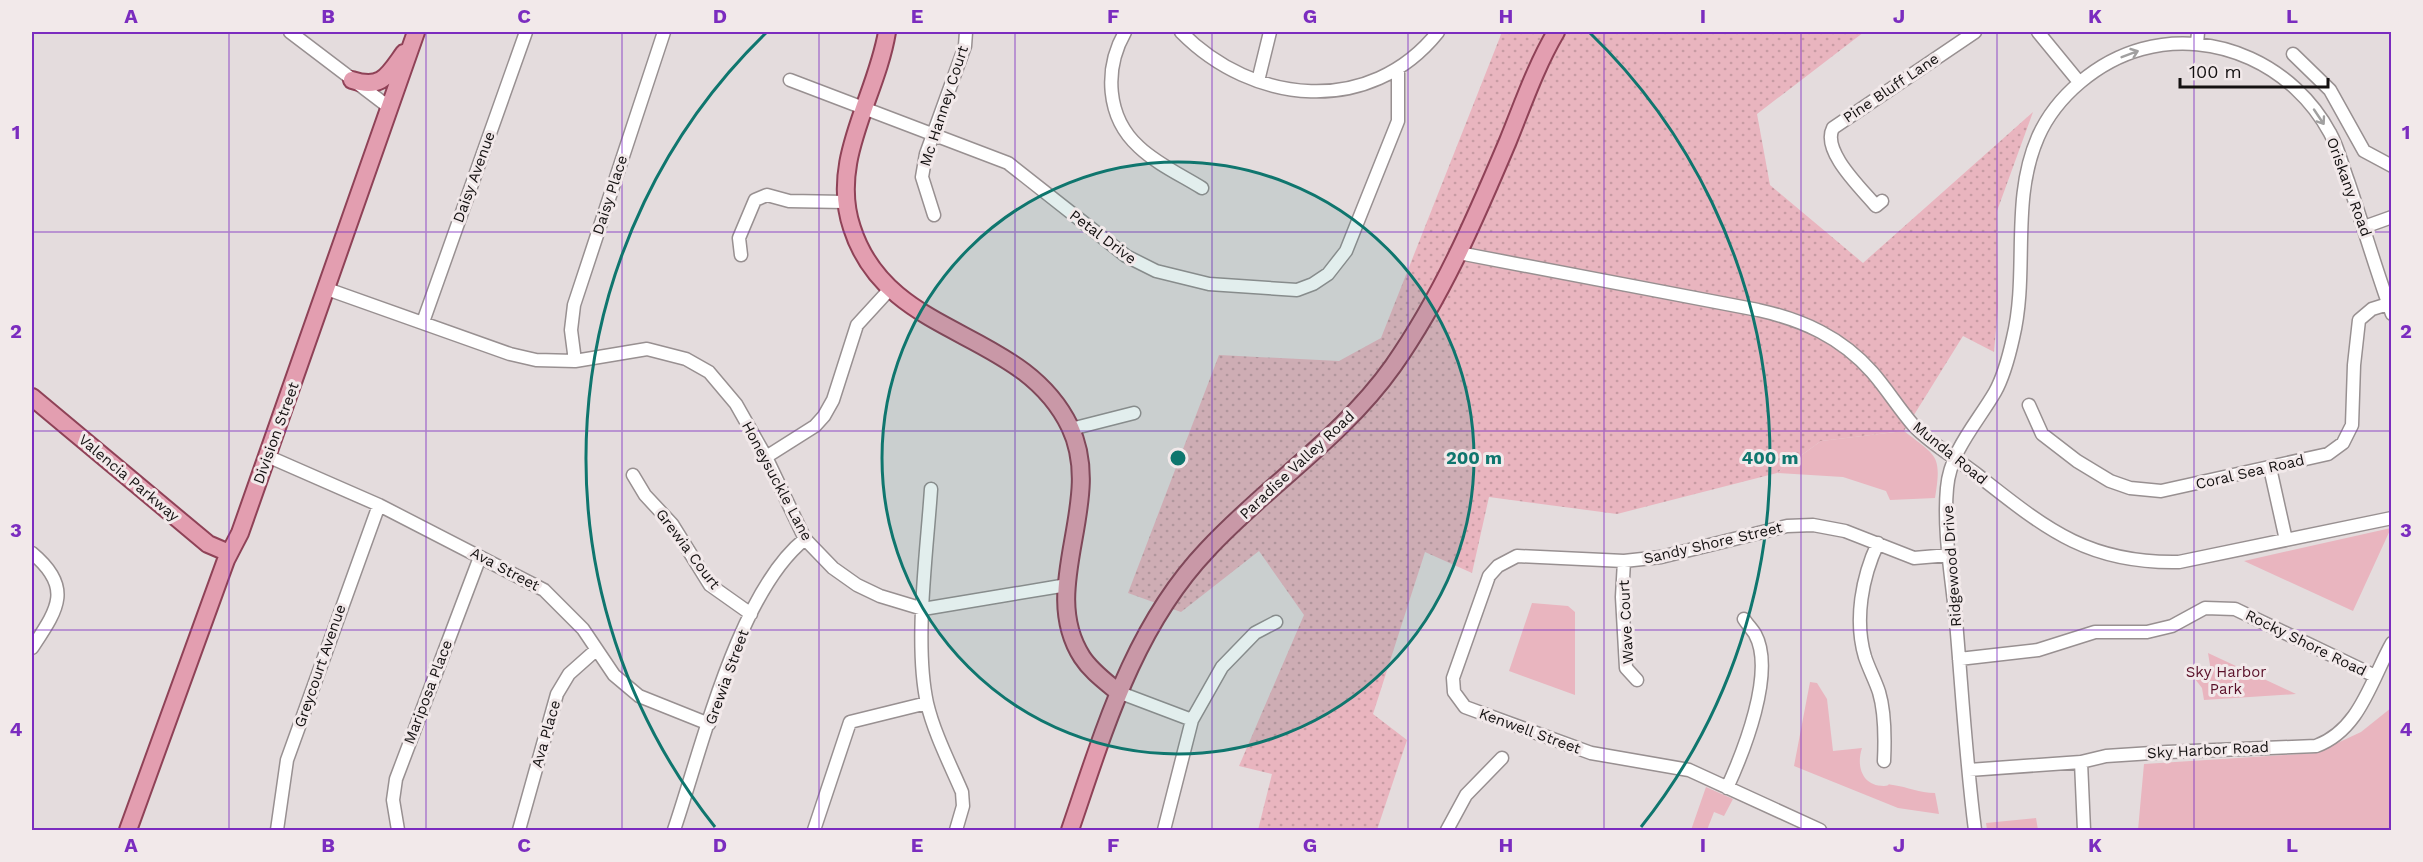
<svg xmlns="http://www.w3.org/2000/svg" width="2423" height="862" font-family="'Work Sans',sans-serif">
	<defs>
		<pattern id="grass-dots" width="8" height="8" patternUnits="userSpaceOnUse" patternTransform="scale(1.5)"><rect width="8" height="8" fill="#e9b5bf"/><path d="M2 2h.1M6 6h.1" fill="none" stroke="#c79ba3" stroke-width="1.8" stroke-linecap="round"/></pattern>
	</defs>
	<rect width="100%" height="100%" fill="#e4dcdd"/>
	<path fill="url(#grass-dots)" d="M1502 32H1864L1757 114 1770 185 1863 263 2033 112 1997 211 1998 308 1994 352 1963 336 1904 431 1821 441 1777 473 1617 514 1489 497 1472 573 1425 552 1373 714 1407 740 1377 830H1258L1272 774 1239 766 1304 615 1259 551 1181 612 1128 593 1219 355 1339 361 1381 338Z"/>
	<path fill="#e9b5bf" d="M1904 431C1937 457 1942 454 1935 498L1890 500 1886 491 1843 477 1777 473 1821 441Z
		M2391 528 2353 611 2244 561Z
		M1532 603 1568 606 1575 612V695L1509 671Z
		M2208 653 2296 694 2204 700 2202 688 2195 679 2211 671Z
		M1810 682 1817 683 1827 699 1833 751 1862 748C1856 766 1862 786 1884 786 1893 785 1884 783 1893 785 1908 787 1919 793 1935 793L1939 814 1898 808 1794 766Z
		M2391 708V830H2138L2144 764 2316 753 2361 732Z
		M1706 787 1733 799 1724 816 1714 812 1707 830H1691Z
		M2036 818 2038 830H1987L1986 823Z"/>
	<g fill="none" stroke-linecap="round" stroke-linejoin="round">
		<defs>
			<path id="minor" d="M290 32 390 108
				M1125 32C1104 69 1106 117 1139 147 1157 164 1181 175 1202 188
				M1181 32C1253 105 1370 117 1438 32
				M2038 32 2079 82
				M2197 44 2198 32
				M2293 54 2330 90 2364 151 2392 166
				M790 80 1008 163 1126 256 1156 271 1209 284 1297 290 1313 284 1328 274 1346 251 1398 121V70
				M1258 81 1270 32
				M1882 201 1876 206C1862 189 1821 151 1833 128L1975 32
				M934 215 922 177 926 154 965 46 966 32
				M2364 227 2392 217
				M1459 253 1758 310C1803 320 1841 337 1872 372 1887 389 1899 409 1914 426 1931 444 1956 458 1975 473 2044 527 2086 564 2179 562L2392 518
				M741 255 739 238 755 200 767 195 789 201 845 202
				M327 289 510 354 536 360 575 361 647 349 686 359 709 372 736 404 766 457 805 539 833 568 857 585 880 596 923 609 1067 585
				M423 322 526 32
				M575 361 571 330 574 305 664 32
				M2029 405 2042 434 2077 461 2110 481 2130 488 2161 491 2328 454 2343 443 2352 425 2354 365 2359 320 2372 309 2388 304
				M1071 429 1134 413
				M267 456 379 505 544 590 583 629 614 675 639 696 709 724
				M766 457 815 426 824 416 833 400 857 325 890 289
				M2270 468 2286 540
				M633 475 645 495 672 524 710 585 751 614
				M931 489C927 551 914 643 927 703 934 733 950 764 962 792L963 806 956 830
				M1878 543C1862 577 1854 620 1865 657 1869 669 1875 680 1879 692 1885 712 1885 740 1884 761
				M32 553C74 588 57 610 32 648
				M1624 561 1622 597 1626 668 1637 680
				M1959 659 2038 650 2095 632H2147L2172 626 2205 608 2235 609 2375 676
				M1118 692 1192 720
				M2081 762 2084 830
				M1969 770 2081 762 2106 756 2167 752 2316 746C2360 730 2371 680 2392 643
				M1727 788C1743 753 1776 672 1755 634 1752 629 1747 624 1744 619
				M277 830 287 760 379 505
				M398 830 393 800 396 779 480 557
				M519 830 557 694 569 674 596 650
				M674 830C702 748 738 592 805 539
				M814 830 850 722 927 703
				M1164 830 1192 720 1222 667 1255 633 1276 622
				M1447 830 1466 795 1502 758
				M1820 830 1689 770 1591 753 1465 707 1454 692 1453 678 1489 576 1498 566 1517 556 1624 561 1661 557 1787 526 1813 525 1845 531 1914 558 1949 555
				M1975 830C1966 761 1962 691 1956 621 1952 578 1943 532 1947 488 1950 451 1977 423 1995 392 2004 376 2009 356 2013 338 2029 272 2010 201 2038 137 2056 96 2098 61 2142 49 2216 29 2294 66 2330 133 2338 147 2342 165 2348 181 2363 225 2376 270 2392 314"/>
			<path id="major" d="M887 32C876 98 829 160 852 228 888 340 1022 327 1070 427 1106 502 1037 587 1082 657 1091 671 1105 681 1118 692
				M352 80C382 90 388 75 404 53
				M32 397 208 544 229 553
				M128 830 226 560 240 533 416 32
				M1070 830C1104 731 1133 628 1207 550 1266 486 1342 438 1393 366 1442 296 1475 219 1508 141 1523 104 1536 66 1556 32"/>
		</defs>
		<use href="#minor" stroke="#989091" stroke-width="15"/>
		<use href="#major" stroke="#8f4257" stroke-width="20"/>
		<use href="#minor" stroke="#fff" stroke-width="12"/>
		<use href="#major" stroke="#e39eb0" stroke-width="16"/>
	</g>
	<defs><path id="oneway-shaft" d="M-6 0H5M1.5-3L5.5 0L1.5 3" fill="none" stroke-width="1.6" stroke-linecap="round" stroke-linejoin="round" transform="scale(1.5)"/></defs>
	<g stroke="#a1a0a0">
		<use href="#oneway-shaft" transform="translate(2130 54) rotate(-21)"/>
		<use href="#oneway-shaft" transform="translate(2319 117) rotate(56)"/>
	</g>
	<path fill="none" stroke="#7b2cbf" stroke-width="1.5" stroke-opacity="0.55" d="M229 32V830M426 32V830M622 32V830M819 32V830M1015 32V830M1212 32V830M1408 32V830M1604 32V830M1801 32V830M1997 32V830M2194 32V830M32 232H2392M32 431H2392M32 630H2392"/>
	<circle cx="1178" cy="458" r="296" fill="#0f766e" fill-opacity=".12"/>
	<g fill="none" stroke="#0f766e" stroke-width="3">
		<circle cx="1178" cy="458" r="296"/>
		<path d="M715 827A592 592 0 0 1 767 32M1589 32A592 592 0 0 1 1641 827"/>
	</g>
	<g text-anchor="middle" stroke-width="6" stroke-linejoin="round" paint-order="stroke">
		<g font-size="15" fill="#141111" stroke="#f2e9ea">
			<text transform="translate(1891 88) rotate(-34)" y="5">Pine Bluff Lane</text>
			<text transform="translate(944 106) rotate(-72)" y="5">Mc Hanney Court</text>
			<text transform="translate(474 177) rotate(-70)" y="5">Daisy Avenue</text>
			<text transform="translate(2349 187) rotate(70)" y="5">Oriskany Road</text>
			<text transform="translate(610 195) rotate(-72)" y="5">Daisy Place</text>
			<text transform="translate(1103 237) rotate(37)" y="5">Petal Drive</text>
			<text transform="translate(276 433) rotate(-70)" y="5">Division Street</text>
			<text transform="translate(1950 453) rotate(39)" y="5">Munda Road</text>
			<text transform="translate(1297 465) rotate(-43)" y="5">Paradise Valley Road</text>
			<text transform="translate(2250 472) rotate(-13)" y="5">Coral Sea Road</text>
			<text transform="translate(129 478) rotate(40)" y="5">Valencia Parkway</text>
			<text transform="translate(777 481) rotate(62)" y="5">Honeysuckle Lane</text>
			<text transform="translate(1713 543) rotate(-13)" y="5">Sandy Shore Street</text>
			<text transform="translate(688 549) rotate(53)" y="5">Grewia Court</text>
			<text transform="translate(1952 566) rotate(-94)" y="5">Ridgewood Drive</text>
			<text transform="translate(505 569) rotate(28)" y="5">Ava Street</text>
			<text transform="translate(1626 622) rotate(-93)" y="5">Wave Court</text>
			<text transform="translate(2306 643) rotate(26)" y="5">Rocky Shore Road</text>
			<text transform="translate(320 666) rotate(-71)" y="5">Greycourt Avenue</text>
			<text transform="translate(727 677) rotate(-70)" y="5">Grewia Street</text>
			<text transform="translate(428 692) rotate(-69)" y="5">Mariposa Place</text>
			<text transform="translate(1530 731) rotate(20)" y="5">Kenwell Street</text>
			<text transform="translate(546 734) rotate(-74)" y="5">Ava Place</text>
			<text transform="translate(2208 750) rotate(-3)" y="5">Sky Harbor Road</text>
		</g>
		<g font-size="15" fill="#5a1029" stroke="#f2e9ea">
			<text x="2226" y="677">Sky Harbor<tspan x="2226" dy="17">Park</tspan></text>
		</g>
	</g>
	<circle cx="1178" cy="458" r="9" fill="#0f766e" stroke="#f2e9ea" stroke-width="3"/>
	<g font-size="18" text-anchor="middle" font-weight="bold" fill="#0f766e" stroke="#f2e9ea" stroke-width="6" stroke-linejoin="round" paint-order="stroke">
		<text x="1474" y="464">200 m</text>
		<text x="1770" y="464">400 m</text>
	</g>
	<rect width="2423" height="862" fill="none" stroke="#f2e9ea" stroke-width="66"/>
	<path d="M2180 78v9h148v-9" fill="none" stroke="#141111" stroke-width="3"/>
	<text x="2189" y="78" font-size="18" fill="#141111" stroke="#f2e9ea" stroke-width="4.5" paint-order="stroke">100 m</text>
	<rect x="33" y="33" width="2357" height="796" fill="none" stroke="#7b2cbf" stroke-width="2"/>
	<g font-size="20" text-anchor="middle" font-weight="bold" fill="#7b2cbf">
		<text x="131" y="23">A</text>
		<text x="328" y="23">B</text>
		<text x="524" y="23">C</text>
		<text x="720" y="23">D</text>
		<text x="917" y="23">E</text>
		<text x="1113" y="23">F</text>
		<text x="1310" y="23">G</text>
		<text x="1506" y="23">H</text>
		<text x="1703" y="23">I</text>
		<text x="1899" y="23">J</text>
		<text x="2095" y="23">K</text>
		<text x="2292" y="23">L</text>
		<text x="16" y="139">1</text>
		<text x="2406" y="139">1</text>
		<text x="16" y="338">2</text>
		<text x="2406" y="338">2</text>
		<text x="16" y="537">3</text>
		<text x="2406" y="537">3</text>
		<text x="16" y="736">4</text>
		<text x="2406" y="736">4</text>
		<text x="131" y="852">A</text>
		<text x="328" y="852">B</text>
		<text x="524" y="852">C</text>
		<text x="720" y="852">D</text>
		<text x="917" y="852">E</text>
		<text x="1113" y="852">F</text>
		<text x="1310" y="852">G</text>
		<text x="1506" y="852">H</text>
		<text x="1703" y="852">I</text>
		<text x="1899" y="852">J</text>
		<text x="2095" y="852">K</text>
		<text x="2292" y="852">L</text>
	</g>
</svg>
